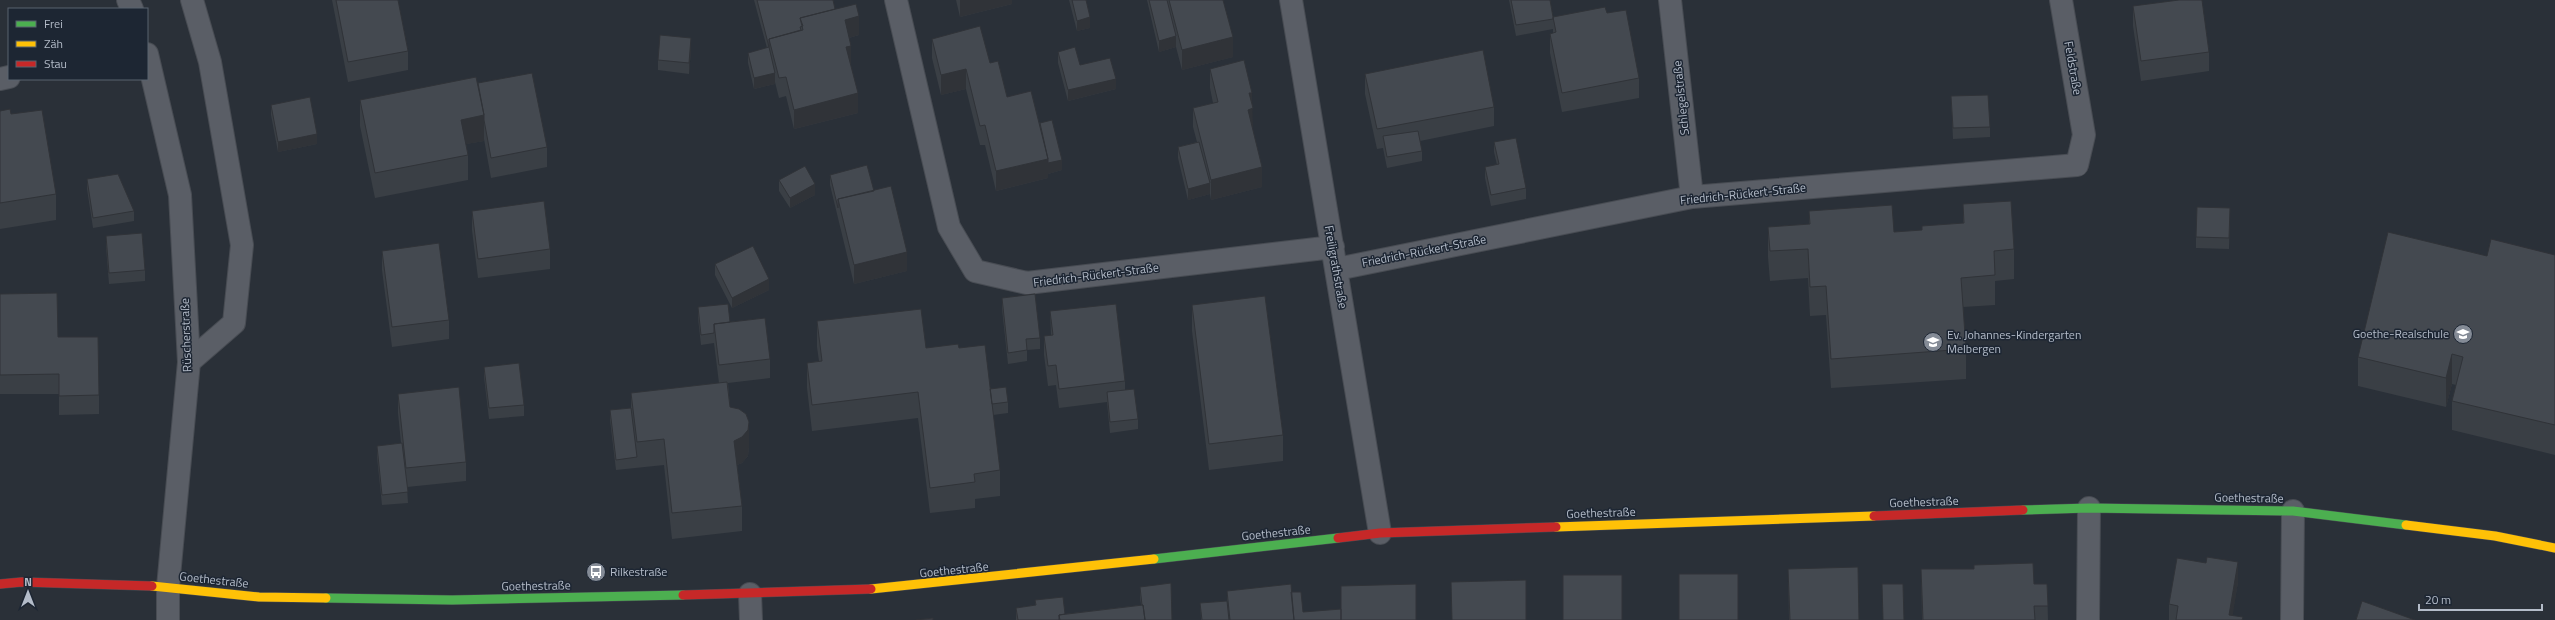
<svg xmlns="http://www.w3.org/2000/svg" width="2555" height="620" font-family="'Titillium Web',sans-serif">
	<rect width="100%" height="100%" fill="#2a3038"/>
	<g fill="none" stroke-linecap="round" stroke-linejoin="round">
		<defs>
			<path id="lane" d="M189 362 234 323 242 245 210 62 192 0"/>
			<path id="street" d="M128 0 132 9
				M896 0 949 227 975 271 1027 283 1333 247
				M1291 0 1380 533
				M1670 0 1692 197
				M147 54 180 195 189 362 168 587V620
				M0 79 9 77
				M1337 269 1692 197 2077 165 2084 135 2061 0
				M750 594 751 620
				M2088 620 2089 508
				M2292 620 2293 511"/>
			<path id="fast" d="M2023 510 2089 508 2293 511 2406 525
				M1154 559 1338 538
				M326 598 452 600 683 595"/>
			<path id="slow" d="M2406 525 2495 536 2555 548
				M1556 527 1874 516
				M152 586 259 597 326 598
				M871 589 1154 559"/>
			<path id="jam" d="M1874 516 2023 510
				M1338 538 1380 533 1556 527
				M0 584 22 582 152 586
				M683 595 871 589"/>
		</defs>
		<use href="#lane" stroke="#484c53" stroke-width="24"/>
		<use href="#street" stroke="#484c53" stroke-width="24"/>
		<use href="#fast" stroke="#484c53" stroke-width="10"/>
		<use href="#slow" stroke="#484c53" stroke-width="10"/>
		<use href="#jam" stroke="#484c53" stroke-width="10"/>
		<use href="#lane" stroke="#5a5e66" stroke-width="22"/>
		<use href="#street" stroke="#5a5e66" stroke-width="22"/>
		<use href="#fast" stroke="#4caf50" stroke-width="9"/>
		<use href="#slow" stroke="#ffc107" stroke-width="9"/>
		<use href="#jam" stroke="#c62828" stroke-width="9"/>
	</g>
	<path fill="#3a3f45" d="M332 0H398L408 51V70L348 82Z
		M754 0H833L835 9 859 35 849 38 851 65V66L858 113 794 129 786 96 779 98 775 82V84L754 89 748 63V53L767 48Z
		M956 0H1012V4L960 17Z
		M1069 0H1086L1090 28 1077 31Z
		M1147 0H1223L1233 57 1182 70 1176 47 1159 52Z
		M1509 0H1550L1553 17 1607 13 1639 78V98L1562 112 1550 53V34L1553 33V29L1516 36Z
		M2133 6 2209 52V71L2141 81 2133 26Z
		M932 39 990 63 1007 97 1040 123 1062 170 1048 174V178L996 191 985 145H980L966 89 941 95 932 58Z
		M691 49 689 74 658 70V60Z
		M1058 52 1080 65 1116 89 1068 101 1058 63Z
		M1210 69 1252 105V128L1262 187 1211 200 1210 194 1188 200 1178 158V147L1197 142 1193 127V108L1213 103 1210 88Z
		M1365 74 1494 107V126L1420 141 1422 151V161L1387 168 1383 148 1377 149 1365 94Z
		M478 83 547 147V167L491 178 484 139V141L466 144 468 155V180L375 198 360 126V100Z
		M1951 96 1990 127V137L1953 139Z
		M271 105 317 144 278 152 271 115Z
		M0 111 11 114 56 194V220L0 229Z
		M1494 142 1526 188V199L1491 206 1485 178V167L1497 165 1494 152Z
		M830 175 874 191 907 271 854 284 830 185Z
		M87 179 134 211V221L93 228 87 189Z
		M779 180 815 195 790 208 779 191Z
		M1963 204 2014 249V279L1995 281V305L1963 307 1966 349V379L1831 388 1826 315 1810 316 1808 278 1770 281 1768 257V227L1809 224V211L1894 232 1922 230V226L1963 223Z
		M472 211 550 249V269L478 278 472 230Z
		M2230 219 2229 249 2196 248V237Z
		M106 236 145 270V281L109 284 106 247Z
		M382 251 449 320V339L392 347 382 270Z
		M2555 255V455L2452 430V401L2456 385 2452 384 2446 407 2358 386V357L2487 256Z
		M715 264 769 290 732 308 715 275Z
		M0 294 58 337 99 395V414L59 415V394H0Z
		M1002 298 1040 338V349L1027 350V361L1008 364 1002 309Z
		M1192 305 1283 435V461L1209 470 1192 331Z
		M698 307 730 322 770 359V378L728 383 730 407 749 447 748 456 742 463 737 465 742 506V531L672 539 664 465 616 470 610 420V410L631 408V393L719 383 714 343 701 345 698 318Z
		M1050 311 1125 381V390L1138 419V429L1110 433 1107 402 1059 408 1056 385 1048 386 1044 355V336H1051Z
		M817 321 926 348H959L990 389 1008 402V413L993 415 1000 470V496L975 499V508L930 513 918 418 812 431 807 388V363L819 361 817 347Z
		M484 367 524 405V416L489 419 484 377Z
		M398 394 466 462V481L407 487 408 503 382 505 377 457V446L401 443 398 413Z
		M1788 569 1859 620H1789Z
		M1921 569 2034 584H2047L2048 620H1922Z
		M2238 582 2232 616 2243 620H2169V604Z
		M1140 587 1172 620H1016V608L1035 605V600L1065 614 1141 605 1140 598Z
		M1227 591 1291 592 1303 612 1341 620H1201L1200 603 1227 601Z"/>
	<path fill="#303338" d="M960 0H1012V4L960 17Z
		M859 16V35L845 39V20Z
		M1090 17V28L1077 31V21Z
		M1176 36V47L1159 52V41Z
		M1233 37V57L1182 70V50Z
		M691 38V49L689 74V63Z
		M851 46V65L846 67V47Z
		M966 69V89L941 95V75Z
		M775 73V84L754 89V78Z
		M1116 79V89L1068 101V90Z
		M858 93V113L794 129V110Z
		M1249 93H1252L1253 128 1248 129V110Z
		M484 115V141L461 145V120Z
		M317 134V144L278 152V142Z
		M1048 159 1062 160V170L1048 174V178L996 191V171Z
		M1262 167V187L1211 200V180Z
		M1210 183V194L1188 200V189Z
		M815 184V195L790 208V198Z
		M2230 208V219L2229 249V238Z
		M907 252V271L854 284V265Z
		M769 279V290L732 308V298Z
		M2452 354V384L2446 407V378Z
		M749 422V447L748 456 742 463 734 466V441Z
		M2238 562V582L2232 620 2229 615Z"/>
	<path fill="#444950" stroke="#303338" d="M336 0H398L408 51 348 62Z
		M757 0H833L835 9 800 18 803 26 800 27 801 30 769 39V47Z
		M1072 0H1086L1090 17 1077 21Z
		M1149 0H1167L1176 36 1159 41Z
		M1169 0H1223L1233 37 1182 50Z
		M1511 0H1550L1553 17V19L1516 25Z
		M2179 0H2202L2209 52 2141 61 2133 6Z
		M856 4 859 16 845 20 851 46 846 47 858 93 794 110 786 77 779 78 769 39 803 30 800 18Z
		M1605 7 1607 13 1626 10 1639 78 1562 93 1550 34 1556 32 1553 17Z
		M980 26 990 63 998 61 1007 97 1031 91 1048 159 996 171 985 125 980 126 966 69 941 75 932 39Z
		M660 35 691 38 689 63 658 60Z
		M769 47 775 73 754 78 748 53Z
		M1075 47 1080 65 1110 58 1116 79 1068 90 1058 52Z
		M1483 50 1494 107 1377 129 1365 74Z
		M1244 60 1252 93H1249L1253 108 1248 110 1262 167 1211 180 1193 108 1218 102 1210 69Z
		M532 73 547 147 491 158 484 120V115L478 83Z
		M476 77 484 115 461 120 468 155 375 173 360 100Z
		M1988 95 1990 127 1953 128 1951 96Z
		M310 97 317 134 278 142 271 105Z
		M10 109 11 114 42 110 56 194 0 203V111Z
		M1052 120 1062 160 1048 163V159L1040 123Z
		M1418 131 1422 151 1387 157 1383 136Z
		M1516 138 1526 188 1491 195 1485 167 1499 164 1494 142Z
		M1199 142 1210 183 1188 189 1178 147Z
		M867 165 874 191 838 199V208L830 175Z
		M805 166 815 184 790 198 779 180Z
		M118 174 134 211 93 218 87 179Z
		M891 186 907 252 854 265 838 199Z
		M544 201 550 249 478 259 472 211Z
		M2011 201 2014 249 1994 251 1995 275 1961 278 1966 349 1831 359 1826 286 1810 287 1808 249 1770 251 1768 227 1810 224 1809 211 1892 205 1894 232 1922 230V226L1964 223 1963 204Z
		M2197 207 2230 208 2229 238 2196 237Z
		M2388 232 2487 256 2491 239 2555 255V425L2452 401 2463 357 2452 354 2446 378 2358 357Z
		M142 233 145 270 109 273 106 236Z
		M439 243 449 320 392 327 382 251Z
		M753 246 769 279 732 298 715 264Z
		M57 293 58 337H98L99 395 59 396V374L0 375V294Z
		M1035 294 1040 338 1026 339 1027 350 1008 353 1002 298Z
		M1265 296 1283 435 1209 444 1192 305Z
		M728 304 730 322 714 324V333L701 335 698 307Z
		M1116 304 1125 381 1059 389 1056 365 1048 366 1044 336 1053 335 1050 311Z
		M921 309 926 348 958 344 959 348 985 345 1000 470 974 474 975 482 930 488 918 392 812 405 807 363 822 361 817 321Z
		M765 318 770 359 719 365 714 324Z
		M519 363 524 405 489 408 484 367Z
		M727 382 730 407 739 409 746 414 749 422 748 430 742 437 734 441 742 506 672 513 664 439 637 442 631 393Z
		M459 387 466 462 406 468 398 394Z
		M1006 387 1008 402 992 404 990 389Z
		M1134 389 1138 419 1110 422 1107 392Z
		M631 408 637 457 616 460 610 410Z
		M402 443 408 492 382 495 377 446Z
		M2207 557 2238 562 2229 615 2243 617 2242 620H2176L2178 606 2169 604 2177 558 2206 563Z
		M2033 563 2034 584H2047L2048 606H2034L2035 620H1923L1921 569H1974V565Z
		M1858 567 1859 620H1790L1788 569Z
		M1679 574H1738V620H1679Z
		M1563 575H1622V620H1563Z
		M1526 580V620H1452L1451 582Z
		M1171 583 1172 620H1145L1143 605H1142L1140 587Z
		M1291 584 1294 620H1230L1227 591Z
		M1416 584V620H1341V586Z
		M1882 584H1903L1904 620H1883Z
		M1291 592H1301L1303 612 1341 609V620H1294Z
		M1063 597 1065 614 1059 615V620H1018L1016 608 1036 605 1035 600Z
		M1227 601 1229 620H1202L1200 603Z
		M2362 601 2415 620H2356Z
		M1143 605 1145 620H1060L1059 615Z
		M933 618V620H916Z"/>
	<defs>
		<symbol id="school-disc" viewBox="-11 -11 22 22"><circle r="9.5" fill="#848b96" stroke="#1d2633"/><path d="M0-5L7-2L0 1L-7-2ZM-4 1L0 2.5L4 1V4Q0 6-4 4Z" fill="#fff"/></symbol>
		<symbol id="bus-disc" viewBox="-11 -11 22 22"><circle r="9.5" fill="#848b96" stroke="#1d2633"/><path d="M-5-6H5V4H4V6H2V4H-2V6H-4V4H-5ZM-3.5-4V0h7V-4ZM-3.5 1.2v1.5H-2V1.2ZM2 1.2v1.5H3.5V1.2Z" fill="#fff"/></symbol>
	</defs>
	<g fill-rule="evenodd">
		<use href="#school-disc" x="2452" y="323" width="22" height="22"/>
		<use href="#school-disc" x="1922" y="331" width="22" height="22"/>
		<use href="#bus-disc" x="585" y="561" width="22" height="22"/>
	</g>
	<g text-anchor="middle" stroke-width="3" stroke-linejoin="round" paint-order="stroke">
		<g font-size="12" fill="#b4bcc9" stroke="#1d2633">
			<text transform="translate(2073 68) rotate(80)" y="4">Feldstraße</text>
			<text transform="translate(1681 98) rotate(-96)" y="4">Schlegelstraße</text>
			<text transform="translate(1743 194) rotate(-6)" y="4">Friedrich-Rückert-Straße</text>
			<text transform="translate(1424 251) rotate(-11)" y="4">Friedrich-Rückert-Straße</text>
			<text transform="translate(1336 267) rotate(80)" y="4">Freiligrathstraße</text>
			<text transform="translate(1096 275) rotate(-7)" y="4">Friedrich-Rückert-Straße</text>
			<text transform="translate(186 335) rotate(-92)" y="4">Rüscherstraße</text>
			<text transform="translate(2249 498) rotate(1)" y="4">Goethestraße</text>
			<text transform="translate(1924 502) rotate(-2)" y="4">Goethestraße</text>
			<text transform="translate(1601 513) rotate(-2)" y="4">Goethestraße</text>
			<text transform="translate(1276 533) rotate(-6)" y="4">Goethestraße</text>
			<text transform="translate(954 570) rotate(-6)" y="4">Goethestraße</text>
			<text transform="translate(214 580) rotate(6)" y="4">Goethestraße</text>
			<text transform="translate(536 586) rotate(-1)" y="4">Goethestraße</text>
		</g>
		<g font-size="12" fill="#b4bcc9" stroke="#1d2633" text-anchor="start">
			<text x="2449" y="338" text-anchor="end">Goethe-Realschule</text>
			<text x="1947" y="339">Ev. Johannes-Kindergarten<tspan x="1947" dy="14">Melbergen</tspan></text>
			<text x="610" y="576">Rilkestraße</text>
		</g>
	</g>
	<rect x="8" y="8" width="140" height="72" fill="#1d2633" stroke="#59626f"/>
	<rect x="16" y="21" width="20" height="6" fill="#4caf50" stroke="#59626f"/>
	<text x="44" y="28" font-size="12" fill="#b4bcc9">Frei</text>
	<rect x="16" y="41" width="20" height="6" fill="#ffc107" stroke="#59626f"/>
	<text x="44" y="48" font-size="12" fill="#b4bcc9">Zäh</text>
	<rect x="16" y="61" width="20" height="6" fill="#c62828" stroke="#59626f"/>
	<text x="44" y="68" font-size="12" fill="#b4bcc9">Stau</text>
	<g transform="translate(28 592)" stroke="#1d2633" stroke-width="3" paint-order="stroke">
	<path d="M0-3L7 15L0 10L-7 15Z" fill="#b4bcc9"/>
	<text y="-6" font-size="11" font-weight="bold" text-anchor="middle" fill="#b4bcc9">N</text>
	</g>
	<path d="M2419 604v6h123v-6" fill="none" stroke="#b4bcc9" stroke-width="2"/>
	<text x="2425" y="604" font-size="12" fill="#b4bcc9" stroke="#1d2633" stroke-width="3" paint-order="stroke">20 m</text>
</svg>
